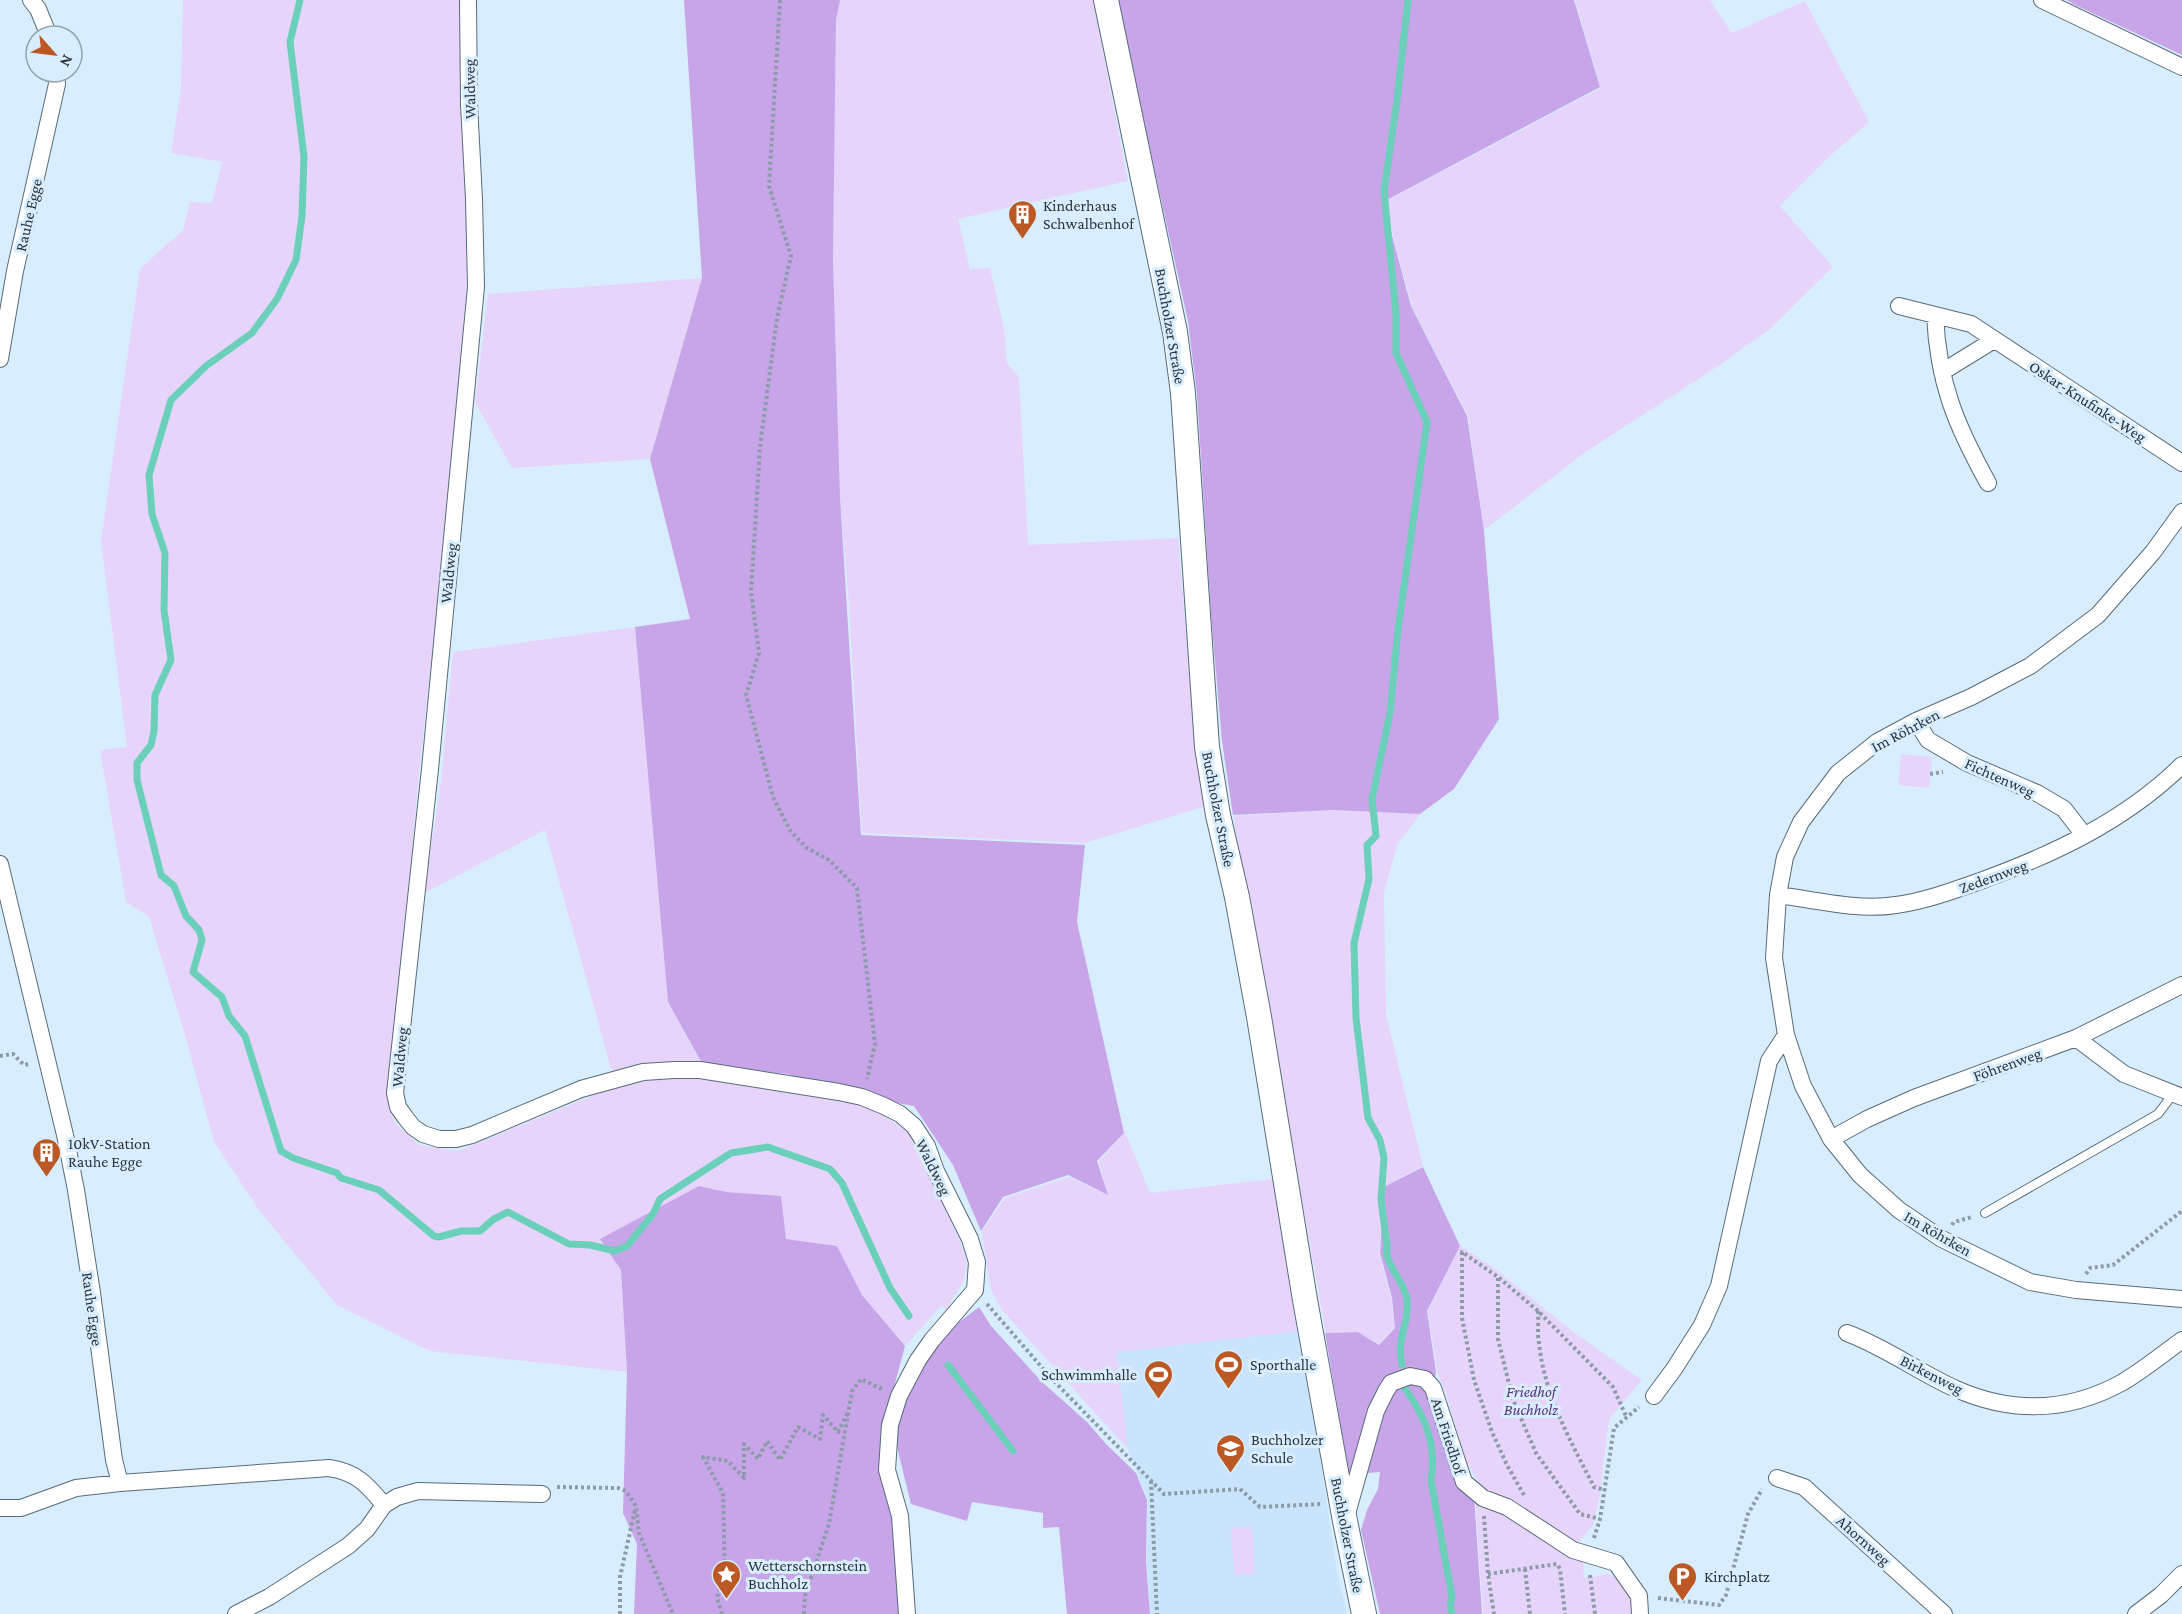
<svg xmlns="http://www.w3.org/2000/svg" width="2182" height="1614" font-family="'Crimson Pro',serif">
	<rect width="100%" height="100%" fill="#d8eeff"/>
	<path fill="#c9e4fb" d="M1301 1331 1337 1571 1347 1614H1150L1147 1562 1148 1499 1128 1449 1116 1352Z"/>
	<path fill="#e7d4fb" d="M183 0H461L467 197 466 312 439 592 418 782 404 946 394 1024 387 1096 395 1123 419 1145 458 1151 614 1087 656 1078 703 1076 854 1102 883 1115 909 1133 960 1241 967 1263 963 1282 946 1309 941 1306 905 1346 862 1295 837 1246 785 1239 781 1196 726 1192 699 1186 621 1269 627 1372 430 1351 337 1305 259 1210 214 1142 185 1035 149 917 126 901 100 750 127 747 101 542 140 269 183 230 190 202 212 203 222 162 171 153 181 88Z
		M840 0H1093L1128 181 958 219 970 269 990 268 1004 329 1007 363 1019 377 1028 545 1178 538 1195 743 1206 806 1085 843 862 833 849 604 840 497 833 259 836 20Z
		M1575 0H1710L1732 33 1805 1 1869 122 1831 155 1780 206 1833 267 1769 330 1709 372 1587 451 1484 530 1468 416 1412 306 1384 202 1601 88Z
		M702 278 650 459 512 468 475 402 488 294Z
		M635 627 668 1002 703 1067 612 1072 545 830 424 893 440 790 453 652Z
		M1901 754 1932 757 1929 788 1898 785Z
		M1334 810 1420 814 1397 845 1384 893 1386 1015 1423 1166 1384 1187 1379 1253 1391 1298 1395 1327 1379 1344 1358 1332 1326 1333 1233 816Z
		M1125 1132 1150 1193 1274 1179 1301 1331 1116 1352 1128 1449 1002 1310 993 1294 990 1286 982 1231 1005 1198 1069 1177 1107 1195 1099 1161Z
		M1460 1246 1494 1268 1576 1334 1642 1380 1609 1419 1599 1500 1593 1525 1576 1545 1583 1561 1584 1578 1609 1574 1632 1589 1634 1614H1483L1475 1496 1479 1484 1466 1461 1446 1394 1437 1371 1428 1311Z
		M1252 1527 1255 1574 1234 1575 1231 1528Z"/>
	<path fill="#c8a5e8" d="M684 0H840L836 20 833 259 840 497 861 835 1085 845 1077 922 1124 1133 1097 1161 1108 1195 1068 1175 1003 1197 981 1231 953 1165 914 1106 862 1097 788 1074 704 1067 668 1002 635 627 690 619 650 459 702 278Z
		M1117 0H1574L1600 87 1383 202 1411 306 1467 416 1484 531 1499 719 1454 789 1420 814 1333 810 1233 815 1222 741 1211 615 1197 395 1188 321Z
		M2067 0H2182V55L2073 4Z
		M1423 1167 1460 1246 1427 1311 1436 1372 1432 1395 1474 1496 1482 1614H1380L1361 1530 1367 1510 1378 1489 1380 1472 1349 1475 1325 1333 1358 1332 1379 1345 1395 1328 1392 1298 1380 1253 1384 1187Z
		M699 1186 726 1192 781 1196 786 1239 837 1246 862 1295 905 1346 884 1424 896 1527 899 1614H634L637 1544 623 1513 627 1372 621 1270 600 1239Z
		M979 1307 991 1326 1042 1382 1087 1422 1106 1444 1136 1473 1147 1500 1146 1562 1150 1614H1067L1059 1527 1043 1528V1513L972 1502 967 1521 911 1504 894 1435 906 1393 941 1341 958 1323Z"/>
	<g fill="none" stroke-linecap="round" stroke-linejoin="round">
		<path stroke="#6ad0ba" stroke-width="7" d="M300 0 290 42 304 157 302 216 296 260 277 299 252 333 206 366 171 400 149 475 152 514 165 553 164 610 171 660 155 695 154 731 151 745 137 763V780L161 875 174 886 186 916 199 930 202 940 193 972 222 997 229 1016 245 1036 281 1151 293 1158 337 1173 341 1178 379 1190 434 1236 439 1237 461 1231H480L494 1219 508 1212 569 1244 590 1245 615 1251 627 1246 653 1214 660 1199 731 1153 768 1147 830 1169 842 1183 890 1288 909 1316
			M948 1365 1013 1451
			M1402 1365C1401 1358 1399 1349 1401 1342 1403 1329 1409 1314 1407 1300 1405 1280 1383 1265 1387 1245L1381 1200 1384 1158 1380 1140 1368 1118 1356 1018 1354 943 1369 879 1367 845 1376 836 1372 799 1390 713 1398 629 1427 422 1396 353V314L1384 191 1397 100 1408 0
			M1404 1387C1425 1416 1437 1444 1431 1480L1452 1597 1450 1604 1452 1614"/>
		<defs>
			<path id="lane" d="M1985 1213 2158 1114 2173 1094"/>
			<path id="street" d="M31 0 38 9 49 36
				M468 0 469 104 474 199 476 287 430 769 395 1093 398 1107 405 1117 413 1127 423 1134 439 1139H456L472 1135 581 1089 643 1072 674 1070H700L839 1092 862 1097 884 1106 900 1114 914 1126 927 1146 936 1171 970 1239 977 1262 975 1290 932 1340 918 1360 899 1396 890 1425 887 1470 900 1516 907 1614
				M2042 0 2182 67
				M1899 306 1971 324 2182 463
				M1935 315C1938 383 1956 425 1988 483
				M0 359 15 271 57 84 56 72
				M1942 372 1994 340
				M2182 512 2153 552 2098 615 2030 666 1971 697 1916 721 1877 742 1838 773 1801 822 1785 857 1778 895 1774 958 1786 1035 1803 1086 1831 1139 1860 1175 1899 1210 1942 1239 2030 1282 2076 1290 2182 1299
				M1916 721 1928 740 1967 763 2037 793 2064 809 2084 835
				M0 864 65 1135 76 1190 92 1293 114 1460 120 1483
				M1778 895C1815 900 1859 911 1896 905 1925 901 1955 890 1983 880 2056 853 2126 820 2182 765
				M2076 1038 2124 1074 2182 1097
				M1831 1139 1867 1119 1914 1098 2076 1038 2182 985
				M1847 1333C1887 1348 1918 1372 1956 1389 2013 1414 2069 1412 2123 1382 2143 1370 2163 1354 2182 1340
				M1654 1396 1674 1369 1702 1325 1719 1286 1769 1061 1786 1035
				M1777 1478 1804 1487 1944 1614
				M0 1508H21L76 1488 120 1483 329 1468C356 1472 367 1484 384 1505
				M1346 1517 1376 1411 1386 1391 1391 1383 1410 1376 1425 1379 1433 1388 1464 1482 1483 1498 1507 1507 1573 1550 1616 1563 1639 1596 1640 1614
				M236 1614 269 1597 348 1546 367 1529 384 1505 397 1497 418 1491 542 1494
				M2136 1614 2161 1595 2182 1574"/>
			<path id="secondary" d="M1106 0 1175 332 1183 393 1207 747 1218 815 1237 897 1259 1017 1305 1300 1345 1521 1364 1614"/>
		</defs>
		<use href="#lane" stroke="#586b7a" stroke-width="10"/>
		<use href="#street" stroke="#586b7a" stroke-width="18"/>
		<use href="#secondary" stroke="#586b7a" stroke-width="26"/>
		<path stroke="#8c9ba8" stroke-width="4" stroke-dasharray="3 3" stroke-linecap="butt" d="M780 0 769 186 791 256 777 318 760 447 751 592 759 653 746 695 773 797 791 832 807 848 829 860 857 888 875 1044 867 1079
			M1930 774 1943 772
			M0 1056 13 1054 24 1065 30 1064
			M1952 1225 1954 1222 1972 1217
			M2086 1274 2090 1268 2113 1265 2182 1211
			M1498 1278V1339L1513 1400 1536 1453 1580 1514 1600 1519
			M987 1304 1051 1378 1164 1494 1240 1489 1260 1507 1322 1504
			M1538 1311C1539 1321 1537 1333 1539 1343 1544 1394 1571 1442 1594 1487L1605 1490
			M1151 1481 1157 1614
			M557 1487 618 1488 626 1491 636 1506 639 1533 673 1614
			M1524 1495 1507 1465 1492 1432 1474 1380 1462 1318V1252L1498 1277 1538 1311 1613 1387 1626 1416
			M1484 1516 1488 1574 1494 1614
			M1594 1538 1600 1519 1614 1428 1639 1407
			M1525 1569 1530 1614
			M1488 1574 1557 1564 1560 1569 1565 1614
			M1590 1575 1595 1614
			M1658 1598 1719 1605 1726 1595 1748 1514 1762 1489
			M620 1614V1577L635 1510
			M722 1614 717 1597 725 1575 723 1493 703 1457 728 1461 744 1478V1444L758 1459 767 1441 780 1460 798 1427 820 1439 823 1415 838 1432 848 1412
			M804 1614 805 1596 829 1524 852 1391 861 1379 884 1390"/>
		<use href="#lane" stroke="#fff" stroke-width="8"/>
		<use href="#street" stroke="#fff" stroke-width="16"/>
		<use href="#secondary" stroke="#fff" stroke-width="24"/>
	</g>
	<defs>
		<symbol id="building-pin" viewBox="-11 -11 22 30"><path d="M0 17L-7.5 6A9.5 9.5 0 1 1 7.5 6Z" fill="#bc5823" stroke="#d8eeff"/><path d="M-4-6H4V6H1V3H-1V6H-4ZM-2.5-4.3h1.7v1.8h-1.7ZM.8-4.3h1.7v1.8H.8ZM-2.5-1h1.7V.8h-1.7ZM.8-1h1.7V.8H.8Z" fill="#fff"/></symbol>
		<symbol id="stadium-pin" viewBox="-11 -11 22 30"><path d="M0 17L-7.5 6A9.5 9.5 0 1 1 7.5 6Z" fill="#bc5823" stroke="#d8eeff"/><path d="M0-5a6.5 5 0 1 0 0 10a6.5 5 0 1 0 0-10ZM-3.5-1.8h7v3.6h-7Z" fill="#fff"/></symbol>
		<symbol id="school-pin" viewBox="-11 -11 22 30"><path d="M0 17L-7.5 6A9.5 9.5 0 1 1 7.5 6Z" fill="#bc5823" stroke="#d8eeff"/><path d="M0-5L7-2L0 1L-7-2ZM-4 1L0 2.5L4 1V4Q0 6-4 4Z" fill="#fff"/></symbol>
		<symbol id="sight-pin" viewBox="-11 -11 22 30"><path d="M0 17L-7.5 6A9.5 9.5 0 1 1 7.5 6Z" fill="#bc5823" stroke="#d8eeff"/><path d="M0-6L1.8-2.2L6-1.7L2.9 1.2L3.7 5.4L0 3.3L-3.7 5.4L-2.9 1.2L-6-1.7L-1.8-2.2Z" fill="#fff"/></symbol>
		<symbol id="parking-pin" viewBox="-11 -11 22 30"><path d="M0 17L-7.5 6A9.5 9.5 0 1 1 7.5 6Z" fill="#bc5823" stroke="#d8eeff"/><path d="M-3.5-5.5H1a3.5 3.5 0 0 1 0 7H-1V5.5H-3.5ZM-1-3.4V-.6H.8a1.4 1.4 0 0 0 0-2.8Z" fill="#fff"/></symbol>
	</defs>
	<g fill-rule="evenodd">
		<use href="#building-pin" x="1006" y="198" width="33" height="45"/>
		<use href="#building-pin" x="30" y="1136" width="33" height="45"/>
		<use href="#stadium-pin" x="1212" y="1348" width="33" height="45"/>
		<use href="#stadium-pin" x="1142" y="1358" width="33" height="45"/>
		<use href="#school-pin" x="1214" y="1432" width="33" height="45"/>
		<use href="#sight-pin" x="710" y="1558" width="33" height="45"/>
		<use href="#parking-pin" x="1666" y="1560" width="33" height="45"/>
	</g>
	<g text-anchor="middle" stroke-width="6" stroke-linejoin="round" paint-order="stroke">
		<g font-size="16" fill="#2c343b" stroke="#d8eeff">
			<text transform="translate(469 89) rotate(-91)" y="6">Waldweg</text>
			<text transform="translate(28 215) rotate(-77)" y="6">Rauhe Egge</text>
			<text transform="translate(1171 326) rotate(80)" y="6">Buchholzer Straße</text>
			<text transform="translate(2088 401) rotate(33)" y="6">Oskar-Knufinke-Weg</text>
			<text transform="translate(448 573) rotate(-84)" y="6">Waldweg</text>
			<text transform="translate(1905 730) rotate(-28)" y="6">Im Röhrken</text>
			<text transform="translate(2000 777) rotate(24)" y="6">Fichtenweg</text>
			<text transform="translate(1219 809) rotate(79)" y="6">Buchholzer Straße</text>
			<text transform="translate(1993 876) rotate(-20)" y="6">Zedernweg</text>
			<text transform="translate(399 1057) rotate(-85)" y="6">Waldweg</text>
			<text transform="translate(2007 1064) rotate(-20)" y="6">Föhrenweg</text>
			<text transform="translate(934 1167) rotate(64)" y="6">Waldweg</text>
			<text transform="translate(1938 1233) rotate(30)" y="6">Im Röhrken</text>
			<text transform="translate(93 1309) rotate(82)" y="6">Rauhe Egge</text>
			<text transform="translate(1932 1374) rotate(27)" y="6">Birkenweg</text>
			<text transform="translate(1449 1436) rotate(72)" y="6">Am Friedhof</text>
			<text transform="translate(1348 1535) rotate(79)" y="6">Buchholzer Straße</text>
			<text transform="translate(1864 1540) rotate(42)" y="6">Ahornweg</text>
		</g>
		<g font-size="16" fill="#2c343b" stroke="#d8eeff" text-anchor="start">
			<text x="1043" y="211">Kinderhaus<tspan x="1043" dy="18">Schwalbenhof</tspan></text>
			<text x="68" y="1149">10kV-Station<tspan x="68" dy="18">Rauhe Egge</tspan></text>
			<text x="1250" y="1370">Sporthalle</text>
			<text x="1137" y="1380" text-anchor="end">Schwimmhalle</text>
			<text x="1251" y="1445">Buchholzer<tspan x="1251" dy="18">Schule</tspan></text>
			<text x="748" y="1571">Wetterschornstein<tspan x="748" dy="18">Buchholz</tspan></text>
			<text x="1704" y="1582">Kirchplatz</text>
		</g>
		<g font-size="16" font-style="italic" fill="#5e3180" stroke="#d8eeff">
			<text x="1531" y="1397">Friedhof<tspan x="1531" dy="18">Buchholz</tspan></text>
		</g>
	</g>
	<g transform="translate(54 54) rotate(118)"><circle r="28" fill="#d8eeff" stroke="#93a4b1" stroke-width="1.5"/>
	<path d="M0-4.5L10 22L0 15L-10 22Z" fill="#bc5823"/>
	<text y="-9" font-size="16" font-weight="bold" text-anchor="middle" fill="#2c343b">N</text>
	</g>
</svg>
